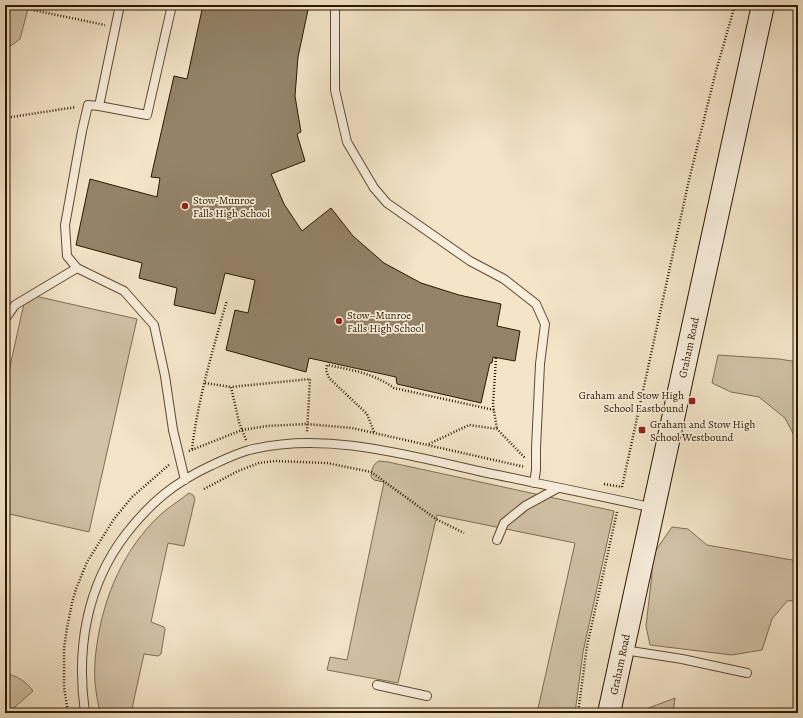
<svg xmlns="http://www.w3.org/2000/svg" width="803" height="718" font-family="Alegreya,serif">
	<rect width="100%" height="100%" fill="#f4e5c9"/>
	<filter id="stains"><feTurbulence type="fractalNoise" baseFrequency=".005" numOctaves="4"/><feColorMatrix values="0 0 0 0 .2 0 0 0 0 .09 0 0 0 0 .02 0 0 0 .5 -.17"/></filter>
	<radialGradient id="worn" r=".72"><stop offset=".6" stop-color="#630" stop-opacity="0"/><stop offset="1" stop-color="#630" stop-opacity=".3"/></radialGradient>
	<path fill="#d2c2a7" stroke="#806d54" d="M5 5H29L20 39 5 50Z
		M26 294 137 319 89 532 5 513V389Z
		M718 355 779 359 798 362V443L785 418 759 397 731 392 712 383Z
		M379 461 388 462 614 511 583 652 575 713H537L575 543 437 515 398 683 327 670 330 657 347 660 384 482 374 480 371 477C372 469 372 465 379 461Z
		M189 493 193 495 195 499 184 546 168 543 151 622 164 627 165 629 161 654 158 656 144 654 131 713H100C98 703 96 693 95 683 94 670 95 656 97 644 104 595 124 549 160 515 169 507 180 500 189 493Z
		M672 527 688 529 707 545 798 561V600L787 601 772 619 762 650 732 655 650 645 646 626 652 574 651 557Z
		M5 673C17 676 26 681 33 691L8 713H5Z
		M675 698 673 713H638V712Z"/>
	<path fill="#948369" stroke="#2d1800" d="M203 5H309L298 57 295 96 301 132 297 134 305 161 271 174 284 204 302 231 331 208 353 236 384 263 421 283 459 295 501 304 497 326 520 331 515 361 493 357 492 363H490L481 403 397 384 396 377 309 358 306 372 226 350 235 310 248 313 255 280 225 273 215 314 174 305 177 288 139 278 142 263 76 245 90 179 157 197 160 178 151 177 174 76 187 79Z"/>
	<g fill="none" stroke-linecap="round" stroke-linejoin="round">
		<defs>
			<path id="service" d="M120 5 99 106 147 115 172 5
				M335 5V90L347 142 374 188 387 203 470 261 504 279 536 304 545 324 540 364 536 448V470L534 483
				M99 106 88 105 82 131 65 225 67 256 77 268 124 291 154 325 165 376 173 430 185 480
				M5 319 15 305 77 268
				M497 540 504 523 525 506 558 488
				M624 650 682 659 747 673
				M377 685 427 696
				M85 713C76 650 86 586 126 534 151 502 174 483 210 466 223 460 235 454 249 450 326 431 407 455 483 472 540 484 597 495 654 508"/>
			<g id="secondary">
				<path id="s1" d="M609 713 763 5"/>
			</g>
		</defs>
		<use href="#service" stroke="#5f4b32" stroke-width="10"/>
		<use href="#secondary" stroke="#2d1800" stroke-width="24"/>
		<path stroke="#2d1800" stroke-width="2.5" stroke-dasharray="1 2" stroke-linecap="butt" d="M28 9 105 25
			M5 118 76 107
			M496 358 493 405 497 429
			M205 383 231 387
			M374 432 367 414 329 378 326 370 327 365C352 370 373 373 394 388L494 410
			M246 440 239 422 231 387 310 379 307 432
			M429 444 469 425 497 429 525 458
			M192 449C198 399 213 349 227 300
			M189 451 242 430 267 426 307 424 352 428 525 467
			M604 484 622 487
			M622 487 689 180 716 71 735 5
			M204 489 238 471 259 463 275 461 327 463 371 472 436 519 464 533
			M68 713 64 687V648L67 628 72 603 76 589 87 562 114 519 132 497 170 464
			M578 713 587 646 617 512"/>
		<use href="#service" stroke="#f8eedc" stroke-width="8"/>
		<use href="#secondary" stroke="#f8eedc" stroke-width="22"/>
	</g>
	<g fill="#8f2418" stroke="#f8eedc" stroke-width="1.5">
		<circle cx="185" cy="206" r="4"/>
		<circle cx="339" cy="321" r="4"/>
		<rect x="688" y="397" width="8" height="8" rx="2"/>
		<rect x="638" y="426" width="8" height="8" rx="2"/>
	</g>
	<g text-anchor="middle" stroke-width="3.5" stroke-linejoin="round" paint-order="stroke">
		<g font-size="11" fill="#2d1800" stroke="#f8eedc" text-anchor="start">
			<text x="193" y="204">Stow-Munroe<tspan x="193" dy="13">Falls High School</tspan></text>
			<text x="347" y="319">Stow–Munroe<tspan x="347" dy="13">Falls High School</tspan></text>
			<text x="684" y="399" text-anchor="end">Graham and Stow High<tspan x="684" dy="13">School Eastbound</tspan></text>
			<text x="650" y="428">Graham and Stow High<tspan x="650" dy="13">School Westbound</tspan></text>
		</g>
		<g font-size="11" fill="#2d1800" stroke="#f8eedc">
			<text dy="4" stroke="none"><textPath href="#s1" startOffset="374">Graham Road</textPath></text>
			<text dy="4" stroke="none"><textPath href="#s1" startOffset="50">Graham Road</textPath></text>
		</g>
	</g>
	<rect width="803" height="718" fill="none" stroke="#f4e5c9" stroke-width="20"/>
	<rect x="6" y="6" width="791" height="706" fill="none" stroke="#2d1800" stroke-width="2"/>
	<rect x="10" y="10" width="783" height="698" fill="none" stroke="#2d1800"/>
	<rect width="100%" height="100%" filter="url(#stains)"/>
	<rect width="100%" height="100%" fill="url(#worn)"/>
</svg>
